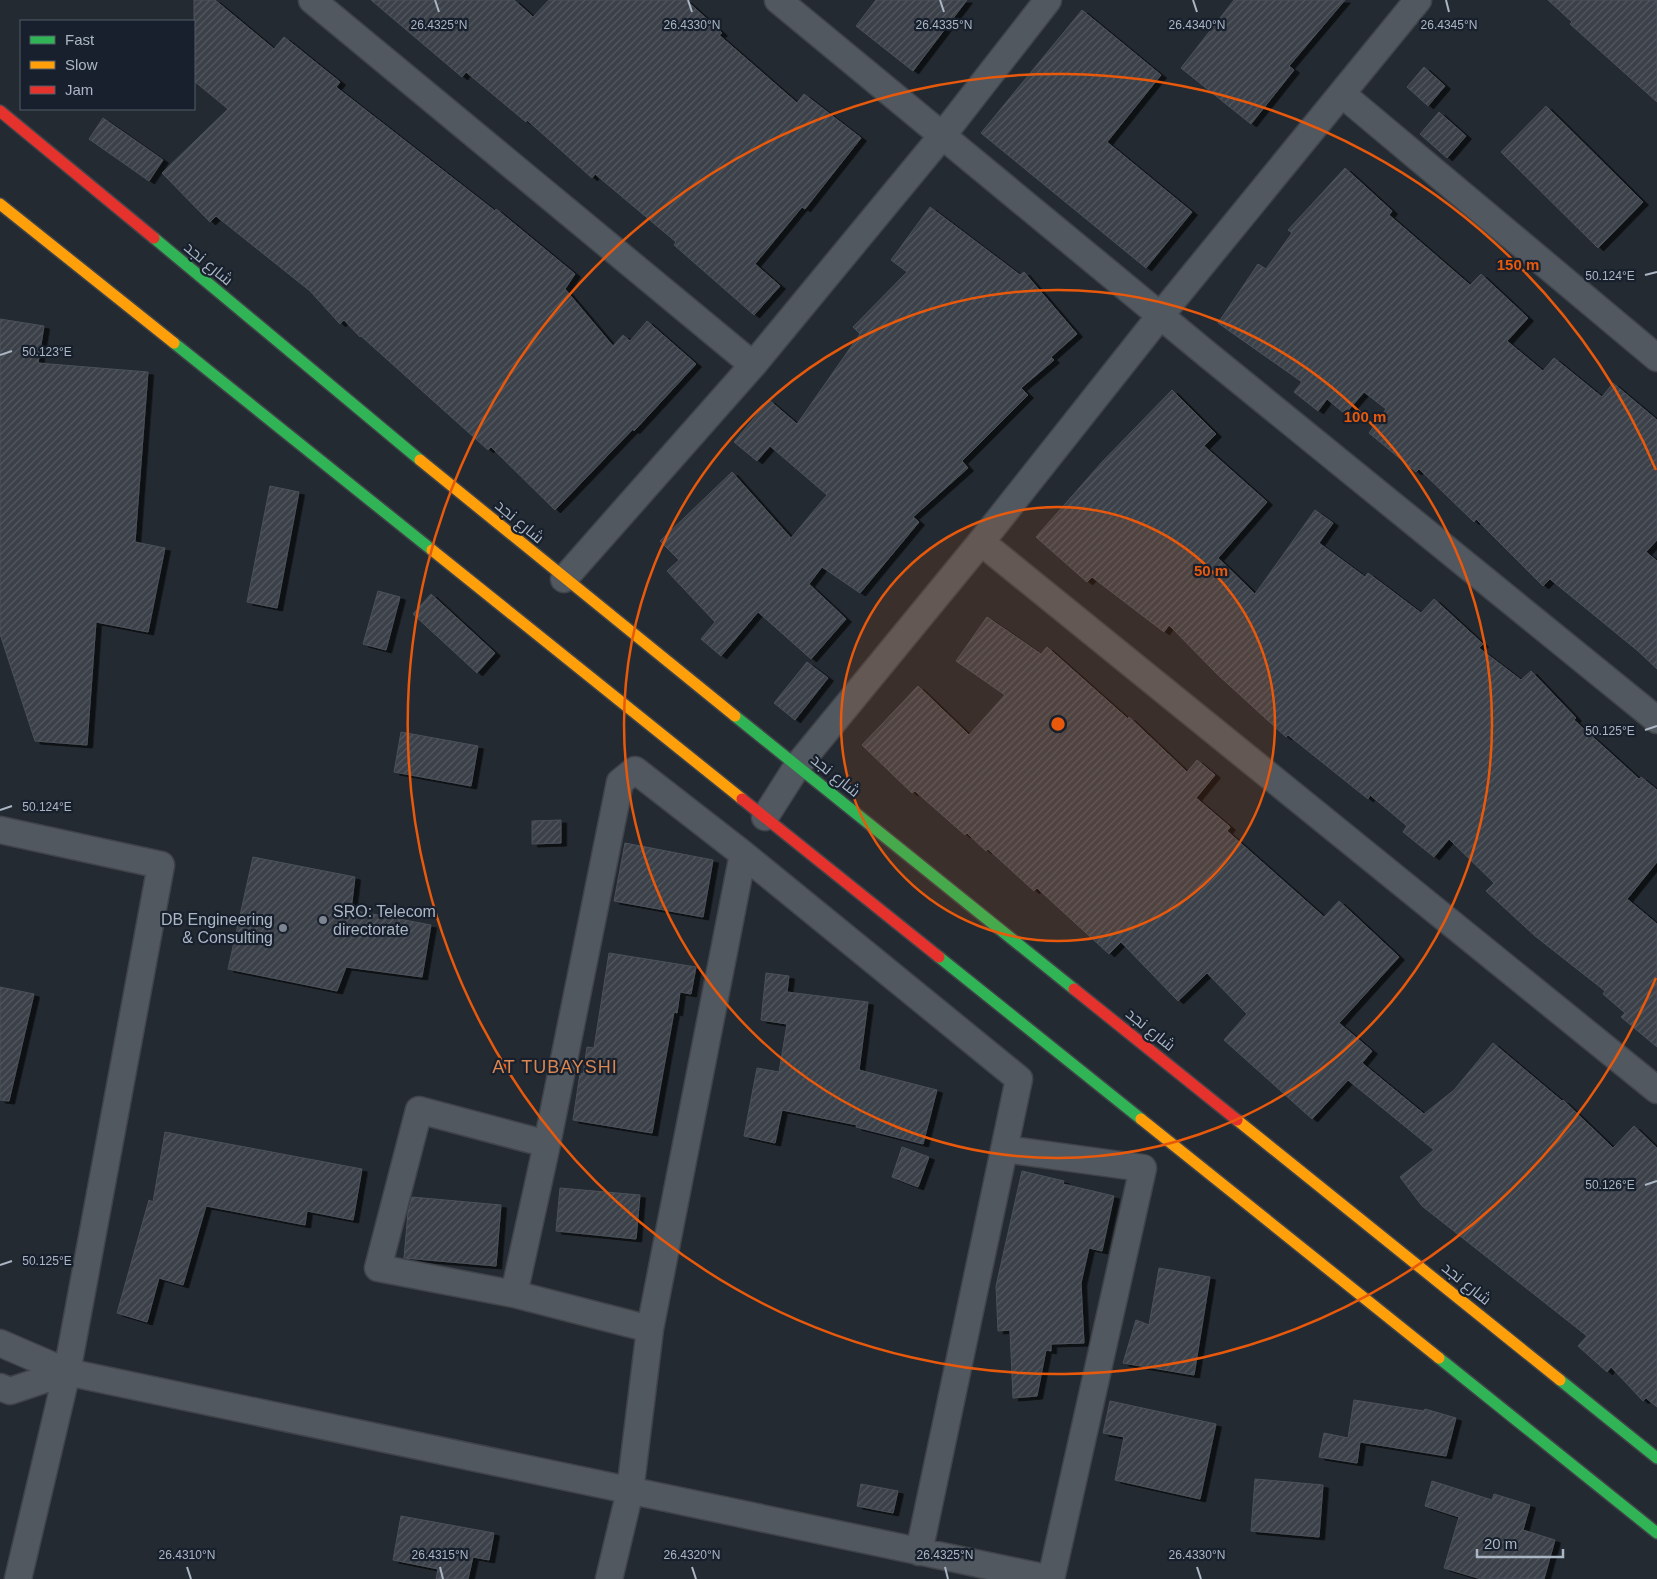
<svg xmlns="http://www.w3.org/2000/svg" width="1657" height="1579" font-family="Arial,Cairo,sans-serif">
	<defs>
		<pattern id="building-hatch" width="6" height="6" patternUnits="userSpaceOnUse" patternTransform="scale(1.25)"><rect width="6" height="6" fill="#3b4048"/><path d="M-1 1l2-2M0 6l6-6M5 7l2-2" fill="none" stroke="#555961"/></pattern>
		<filter id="shadow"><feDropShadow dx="5.5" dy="3" stdDeviation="0" flood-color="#0009"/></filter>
	</defs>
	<rect width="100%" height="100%" fill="#242a31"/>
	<path fill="url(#building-hatch)" stroke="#4b515a" filter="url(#shadow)" d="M194 0H215L274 49 284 37 340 82 336 87 495 211 496 209 575 274 565 289 613 346 623 335 630 341 647 321 696 364 634 431 633 429 555 510 491 447 488 450 361 336 360 337 344 320 340 324 310 291 216 216 210 222 162 173 228 109 194 81Z
		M371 0H514L533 17 549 0H686L722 33 719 35 797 103 804 94 861 138 805 209 802 207 755 264 780 286 754 315 674 245 676 242 595 174 592 178 527 120 526 122 466 72 462 77Z
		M876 0H967L913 71 856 26Z
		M1234 0H1345L1289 66 1294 70 1251 124 1181 68Z
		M1548 0H1657V102L1570 24 1572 22Z
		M1082 10 1161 75 1107 142 1192 212 1146 268 981 133Z
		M1424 67 1445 86 1428 106 1407 87Z
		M1546 106 1643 202 1598 248 1501 152Z
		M1439 112 1466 136 1447 158 1420 134Z
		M103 118 163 160 149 181 89 139Z
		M1345 168 1392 211 1389 215 1470 285 1481 274 1528 318 1507 341 1543 371 1554 358 1602 397 1613 383 1657 420V540L1646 552 1657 561V669L1638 651 1550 579 1543 586 1476 519 1474 522 1419 469 1416 472 1369 433 1386 409 1364 392 1345 414 1327 399 1318 411 1294 392 1302 382 1218 323 1258 264 1266 269 1292 233 1288 230Z
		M930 207 1020 275 1024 272 1077 334 1051 357 1054 360 1021 388 1028 395 962 461 968 468 913 517 919 522 860 593 822 567 809 584 846 619 811 659 758 612 721 656 701 639 715 622 667 571 679 560 660 541 732 472 791 538 827 495 770 446 757 461 734 442 769 400 797 424 860 334 853 327 907 272 891 260Z
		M0 319 44 326 38 363 148 372 135 542 165 548 148 632 96 622 87 745 35 741 0 634Z
		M1172 390 1216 434 1204 446 1267 502 1218 558 1255 594 1315 510 1333 523 1319 543 1365 577 1368 573 1421 613 1434 599 1483 644 1479 648 1521 680 1531 671 1576 718 1574 720 1639 779 1641 777 1657 790V862L1627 899 1657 924V1047L1621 1017 1625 1013 1603 994 1605 991 1535 936 1486 891 1494 883 1449 839 1434 857 1403 832 1407 826 1370 795 1368 799 1288 735 1286 737 1217 674 1169 625 1164 632 1092 577 1087 582 1036 537 1102 462Z
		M270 486 299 492 277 608 247 602Z
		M378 591 400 597 386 650 363 644Z
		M431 594 495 653 477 673 413 614Z
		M987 617 1041 654 1047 647 1128 719 1129 717 1187 772 1197 760 1215 775 1196 798 1230 827 1227 831 1324 917 1339 901 1399 957 1339 1023 1372 1051 1362 1063 1424 1114 1454 1090 1493 1043 1562 1101 1563 1100 1613 1148 1634 1126 1657 1148V1407L1646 1398 1643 1401 1611 1367 1607 1372 1578 1346 1587 1336 1422 1206 1400 1177 1434 1150 1348 1080 1312 1119 1224 1040 1247 1014 1207 973 1178 1001 1121 942 1109 954 1037 888 1034 891 988 849 986 851 967 833 965 835 915 791 912 793 862 745 918 686 969 735 1005 695 956 661Z
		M807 662 828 678 795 720 774 703Z
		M401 732 478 746 471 786 394 772Z
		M561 820V843L532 844V821Z
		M625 843 713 860 703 917 614 901Z
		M253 857 355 877 351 910 431 925 422 977 346 967 337 991 228 969Z
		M609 953 696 967 691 994 680 992 677 1013 674 1012 652 1133 573 1120 580 1073 583 1074 587 1047 594 1048Z
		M766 973 789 976 787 992 868 1002 859 1070 937 1090 923 1144 856 1127 857 1125 782 1110 775 1143 744 1136 757 1068 779 1072 787 1024 761 1020Z
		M0 987 34 994 9 1101 0 1100Z
		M165 1132 362 1169 353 1220 307 1211 305 1225 206 1206 183 1285 159 1278 147 1322 117 1313 149 1200 153 1202Z
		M902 1147 929 1157 918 1187 892 1177Z
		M1022 1171 1064 1181 1063 1184 1114 1196 1102 1251 1089 1248 1081 1283 1084 1343 1051 1344V1351L1046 1350 1037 1396 1013 1398 1010 1330 998 1331 996 1286Z
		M560 1188 640 1195 636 1239 556 1231Z
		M412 1197 501 1205 496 1266 404 1258 408 1212Z
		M1159 1268 1210 1277 1194 1375 1123 1363 1136 1320 1149 1325Z
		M1354 1400 1424 1411 1425 1409 1456 1418 1446 1456 1360 1442 1357 1463 1319 1457 1324 1433 1348 1438Z
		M1110 1401 1216 1424 1200 1499 1115 1480 1124 1437 1103 1433Z
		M1255 1479 1323 1485 1319 1537 1251 1531Z
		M1432 1481 1492 1500 1494 1494 1530 1505 1523 1530 1555 1540 1544 1579H1481L1444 1568 1459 1517 1425 1506Z
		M861 1484 898 1491 893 1513 857 1506Z
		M401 1516 494 1533 489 1560 473 1557 468 1579H436L438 1569 393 1560Z"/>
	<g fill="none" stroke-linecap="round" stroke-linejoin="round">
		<defs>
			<path id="street" d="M312 0 753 365
				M778 0 1208 355 1657 720
				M1342 94 1657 358
				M981 542 1657 1090
				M564 579 753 365 942 136 1048 0
				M765 817 798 765 981 542 1160 316 1418 0
				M0 830 161 865 67 1372 18 1579
				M743 854 650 1329 514 1294 378 1268 419 1110 547 1144 620 782 635 770 743 854 1019 1079 919 1552
				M1005 1149 1143 1168 1051 1579
				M514 1294 547 1144
				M0 1343 67 1372 1051 1579
				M0 1387 10 1391 67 1372
				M609 1579 630 1491 650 1329"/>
			<path id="fast" d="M154 238 420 460
				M174 343 432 550
				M735 716 1074 989
				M939 957 1141 1119
				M1439 1358 1657 1533
				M1560 1380 1657 1458"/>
			<path id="slow" d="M0 204 174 343
				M420 460 735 716
				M432 550 742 799
				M1141 1119 1439 1358
				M1237 1120 1560 1380"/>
			<path id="jam" d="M0 111 154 238
				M742 799 939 957
				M1074 989 1237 1120"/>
		</defs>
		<use href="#street" stroke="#40444a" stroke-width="29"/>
		<use href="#fast" stroke="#40444a" stroke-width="14"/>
		<use href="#slow" stroke="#40444a" stroke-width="14"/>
		<use href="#jam" stroke="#40444a" stroke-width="14"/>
		<use href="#street" stroke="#525860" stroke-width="26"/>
		<use href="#fast" stroke="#30b455" stroke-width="11"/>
		<use href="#slow" stroke="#ff9f0a" stroke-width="11"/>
		<use href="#jam" stroke="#e5322d" stroke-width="11"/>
	</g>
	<path fill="none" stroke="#abb6c5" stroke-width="2" d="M435 0 439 12M688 0 692 12M940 0 944 12M1193 0 1197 12M1446 0 1449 12M1645 275 1657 272M0 355 12 351M1645 730 1657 726M0 810 12 806M1645 1185 1657 1181M0 1265 12 1261M187 1567 191 1579M440 1567 443 1579M692 1567 696 1579M945 1567 948 1579M1197 1567 1201 1579"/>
	<circle cx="1058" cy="724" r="217" fill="#e8590c" fill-opacity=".12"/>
	<g fill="none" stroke="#e8590c" stroke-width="2.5">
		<circle cx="1058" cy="724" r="217"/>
		<circle cx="1058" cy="724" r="434"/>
		<path d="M1656 978A650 650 0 1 1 1656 470"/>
	</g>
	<g fill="#7c8591" stroke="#17202c" stroke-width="2">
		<circle cx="323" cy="920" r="5"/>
		<circle cx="283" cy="928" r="5"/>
	</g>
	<g text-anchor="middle" stroke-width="4.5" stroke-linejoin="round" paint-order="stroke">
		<g font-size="16" fill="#abb6c5" stroke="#17202c">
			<text transform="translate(209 263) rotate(40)" y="6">شارع نجد</text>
			<text transform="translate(520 521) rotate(40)" y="6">شارع نجد</text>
			<text transform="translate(836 775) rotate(39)" y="6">شارع نجد</text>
			<text transform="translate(1151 1029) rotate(39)" y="6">شارع نجد</text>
			<text transform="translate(1467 1283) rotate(39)" y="6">شارع نجد</text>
		</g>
		<g font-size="16" fill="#abb6c5" stroke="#17202c" text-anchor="start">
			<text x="333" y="917">SRO: Telecom<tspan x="333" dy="18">directorate</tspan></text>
			<text x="273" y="925" text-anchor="end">DB Engineering<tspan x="273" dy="18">&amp; Consulting</tspan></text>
		</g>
		<g font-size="18" letter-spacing="1" fill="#db8650" stroke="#17202c">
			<text x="555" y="1073">AT TUBAYSHI</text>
		</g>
	</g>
	<g font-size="12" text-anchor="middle" fill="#abb6c5" stroke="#17202c" stroke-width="4.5" stroke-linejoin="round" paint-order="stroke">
		<text x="439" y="29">26.4325°N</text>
		<text x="692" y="29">26.4330°N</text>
		<text x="944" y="29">26.4335°N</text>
		<text x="1197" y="29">26.4340°N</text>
		<text x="1449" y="29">26.4345°N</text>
		<text x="1610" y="280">50.124°E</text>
		<text x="47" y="356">50.123°E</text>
		<text x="1610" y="735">50.125°E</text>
		<text x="47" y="811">50.124°E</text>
		<text x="1610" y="1189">50.126°E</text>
		<text x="47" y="1265">50.125°E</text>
		<text x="187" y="1559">26.4310°N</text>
		<text x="440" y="1559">26.4315°N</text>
		<text x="692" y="1559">26.4320°N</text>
		<text x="945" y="1559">26.4325°N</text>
		<text x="1197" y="1559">26.4330°N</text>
	</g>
	<circle cx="1058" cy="724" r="8" fill="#e8590c" stroke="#17202c" stroke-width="2.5"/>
	<g font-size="15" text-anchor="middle" font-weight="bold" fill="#e8590c" stroke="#17202c" stroke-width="4.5" stroke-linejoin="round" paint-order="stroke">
		<text x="1518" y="270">150 m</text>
		<text x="1365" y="422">100 m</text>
		<text x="1211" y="576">50 m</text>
	</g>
	<rect x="20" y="20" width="175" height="90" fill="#17202c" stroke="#525c69"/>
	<rect x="30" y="36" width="25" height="8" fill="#30b455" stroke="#525c69"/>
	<text x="65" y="45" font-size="15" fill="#abb6c5">Fast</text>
	<rect x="30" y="61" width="25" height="8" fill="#ff9f0a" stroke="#525c69"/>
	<text x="65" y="70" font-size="15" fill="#abb6c5">Slow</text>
	<rect x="30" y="86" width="25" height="8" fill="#e5322d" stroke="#525c69"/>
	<text x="65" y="95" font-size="15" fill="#abb6c5">Jam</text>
	<path d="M1477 1549v8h86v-8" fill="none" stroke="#abb6c5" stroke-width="2.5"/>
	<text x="1484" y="1549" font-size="15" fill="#abb6c5" stroke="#17202c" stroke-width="4" paint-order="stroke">20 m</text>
</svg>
